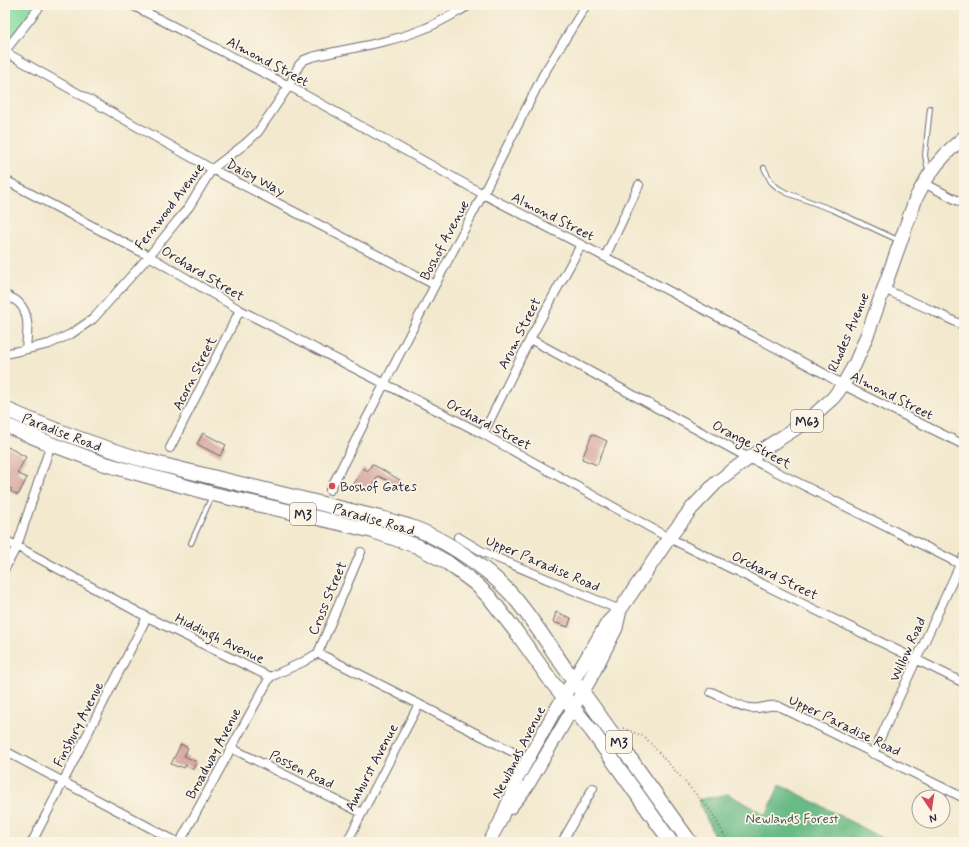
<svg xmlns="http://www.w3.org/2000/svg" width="969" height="847" font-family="Mynerve,sans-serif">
	<rect width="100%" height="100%" fill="#fcf5e5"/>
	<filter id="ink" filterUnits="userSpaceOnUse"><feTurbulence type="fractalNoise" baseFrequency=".025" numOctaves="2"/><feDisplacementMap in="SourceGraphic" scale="8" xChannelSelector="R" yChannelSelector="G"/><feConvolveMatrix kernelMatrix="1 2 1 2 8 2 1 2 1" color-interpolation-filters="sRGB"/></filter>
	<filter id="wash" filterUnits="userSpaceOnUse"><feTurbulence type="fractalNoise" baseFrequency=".012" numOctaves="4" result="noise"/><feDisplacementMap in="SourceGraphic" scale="16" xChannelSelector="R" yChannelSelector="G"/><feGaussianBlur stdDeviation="0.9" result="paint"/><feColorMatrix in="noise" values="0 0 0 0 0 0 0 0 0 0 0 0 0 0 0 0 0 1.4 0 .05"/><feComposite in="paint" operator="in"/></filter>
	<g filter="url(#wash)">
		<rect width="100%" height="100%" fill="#f2e9cf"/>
		<path fill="#82da9e" stroke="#527e6c" d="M5 5H37L5 46Z"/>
		<path fill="#69ba85" stroke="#466e60" d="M780 784 889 842H717L698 800 728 794 766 815Z"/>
		<g id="blocks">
			<path fill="#d09b95" d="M203 433 226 445 220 456 197 444Z
				M592 434 607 441 597 465 582 459Z
				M8 447 26 457 17 473 27 478 18 495 10 491 12 489 5 486V452Z
				M372 464 400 480 397 485 378 476 370 492 354 484 363 468 368 471Z
				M556 612 571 618 568 627 553 622Z
				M181 744 188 748 184 756 197 762 193 769 186 765 184 768 179 766 178 767 171 764Z"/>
		</g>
	</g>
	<g filter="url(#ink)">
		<use href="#blocks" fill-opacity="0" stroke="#6b686f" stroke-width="1"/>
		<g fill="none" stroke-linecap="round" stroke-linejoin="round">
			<defs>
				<path id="service" d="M930 108 925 155 927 166 930 169
					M764 168 771 182 778 188 787 193 833 210 898 240
					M191 543 212 496"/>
				<path id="minor" d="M132 5 289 86 483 194 605 257 823 373 843 385 964 445
					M5 51 41 5
					M5 52 212 169 435 285
					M5 180 149 256 240 310 483 434 669 538 964 683
					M924 183 964 204
					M605 257 639 185
					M884 289 931 310 964 326
					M5 295C10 297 15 299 19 303 31 315 27 334 26 349
					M530 339 749 458 964 566
					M5 354 49 344 71 334 93 319 149 256 177 221 189 207 212 169 245 144 258 132 289 86 299 65 304 60 312 57C349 48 391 43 426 28 441 22 455 13 470 5
					M483 434 530 339 581 245
					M170 448 240 310
					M330 490 435 285 483 194 543 75 586 5
					M458 537 483 552 620 610
					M5 540 147 617 270 677 303 662 318 653 511 751
					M5 568 17 546 51 444
					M318 653 361 552
					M711 692C721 696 740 707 750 708 759 710 768 704 778 706L964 798
					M231 748 362 813
					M5 751 177 842
					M873 754 964 556
					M32 842 63 782 147 617
					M180 842 270 677
					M347 842 419 704
					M562 842 593 788"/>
				<path id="secondary" d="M510 808 527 787 573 708
					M489 842 500 822 517 779 553 714 564 696"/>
				<path id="primary" d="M564 696 608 622 620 610 669 538 692 508 716 483 749 458 806 422 833 398 843 385 855 364 868 333 916 198C924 182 933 167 946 154 951 148 958 143 964 137
					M573 708 589 681 616 628 620 610"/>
				<path id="trunk" d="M5 409C37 423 70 436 103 447 123 454 143 460 163 465L384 519C393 522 402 524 411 527 439 537 465 554 489 573 497 580 506 588 513 596 536 623 554 654 575 682 614 735 651 789 690 842
					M5 425 51 444 102 463 126 470 213 494 322 519 373 531 417 546 448 563 476 584 490 598 517 633 551 681 573 708 592 731 671 842"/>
			</defs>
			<use href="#service" stroke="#6b686f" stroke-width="6"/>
			<use href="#minor" stroke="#6b686f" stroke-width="10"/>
			<use href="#secondary" stroke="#6b686f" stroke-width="14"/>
			<use href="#primary" stroke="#6b686f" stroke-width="15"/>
			<use href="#trunk" stroke="#6b686f" stroke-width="16"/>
			<path stroke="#6b686f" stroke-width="1.5" stroke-dasharray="1 3" stroke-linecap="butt" d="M5 9 14 5
				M623 728 645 737 711 811 728 842"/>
			<use href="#service" stroke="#fff" stroke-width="4"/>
			<use href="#minor" stroke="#fff" stroke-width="8"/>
			<use href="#secondary" stroke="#fff" stroke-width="12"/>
			<use href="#primary" stroke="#fff" stroke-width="13"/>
			<use href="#trunk" stroke="#fff" stroke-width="14"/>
		</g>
	</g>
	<circle fill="#d1495b" stroke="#fcf5e5" stroke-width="1.5" cx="332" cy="486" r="4"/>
	<g text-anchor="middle" stroke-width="3.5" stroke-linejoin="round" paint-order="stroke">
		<g fill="#fcf5e5" stroke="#63616e" stroke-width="1">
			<rect x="791" y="410" width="32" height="22" rx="3"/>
			<rect x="290" y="503" width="26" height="22" rx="3"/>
			<rect x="606" y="731" width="26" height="22" rx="3"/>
		</g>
		<g font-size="13" font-weight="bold" fill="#22223b">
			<text x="807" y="426">M63</text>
			<text x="303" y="519">M3</text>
			<text x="619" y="747">M3</text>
		</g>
		<g font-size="14" fill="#22223b" stroke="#fcf5e5">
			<text transform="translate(268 61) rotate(28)" y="5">Almond Street</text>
			<text transform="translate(256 177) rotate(28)" y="5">Daisy Way</text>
			<text transform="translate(169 206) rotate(-53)" y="5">Fernwood Avenue</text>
			<text transform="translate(553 216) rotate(27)" y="5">Almond Street</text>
			<text transform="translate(444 240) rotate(-62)" y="5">Boshof Avenue</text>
			<text transform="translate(203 273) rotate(31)" y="5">Orchard Street</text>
			<text transform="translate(848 332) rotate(-67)" y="5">Rhodes Avenue</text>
			<text transform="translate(519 333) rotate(-63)" y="5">Arum Street</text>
			<text transform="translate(194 373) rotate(-63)" y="5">Acorn Street</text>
			<text transform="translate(892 395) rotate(27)" y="5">Almond Street</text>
			<text transform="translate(489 424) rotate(28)" y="5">Orchard Street</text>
			<text transform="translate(62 432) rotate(21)" y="5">Paradise Road</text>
			<text transform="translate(752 444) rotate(28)" y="5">Orange Street</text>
			<text transform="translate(374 519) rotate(16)" y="5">Paradise Road</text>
			<text transform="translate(543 563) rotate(23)" y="5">Upper Paradise Road</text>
			<text transform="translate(775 575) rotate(26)" y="5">Orchard Street</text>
			<text transform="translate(327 598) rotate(-67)" y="5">Cross Street</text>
			<text transform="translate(220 638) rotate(26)" y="5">Hiddingh Avenue</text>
			<text transform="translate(907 649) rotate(-66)" y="5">Willow Road</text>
			<text transform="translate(78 724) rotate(-63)" y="5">Finsbury Avenue</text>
			<text transform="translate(845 725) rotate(26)" y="5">Upper Paradise Road</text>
			<text transform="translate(518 752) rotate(-63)" y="5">Newlands Avenue</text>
			<text transform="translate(213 753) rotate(-62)" y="5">Broadway Avenue</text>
			<text transform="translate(371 767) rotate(-62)" y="5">Amhurst Avenue</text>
			<text transform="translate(302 769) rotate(26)" y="5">Possen Road</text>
		</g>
		<g font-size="14" fill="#22223b" stroke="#fcf5e5" text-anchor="start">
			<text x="340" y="491">Boshof Gates</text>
		</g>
		<g font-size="14" fill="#3f5959" stroke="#fcf5e5">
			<text x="792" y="823">Newlands Forest</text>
		</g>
	</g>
	<rect width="969" height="847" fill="none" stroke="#fcf5e5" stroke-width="20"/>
	<g transform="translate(931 809) rotate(167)"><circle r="19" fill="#fcf5e5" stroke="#a5a1a1"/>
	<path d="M0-3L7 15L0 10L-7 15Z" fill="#d1495b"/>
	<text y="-6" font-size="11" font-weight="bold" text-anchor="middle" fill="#22223b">N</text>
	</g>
</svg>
